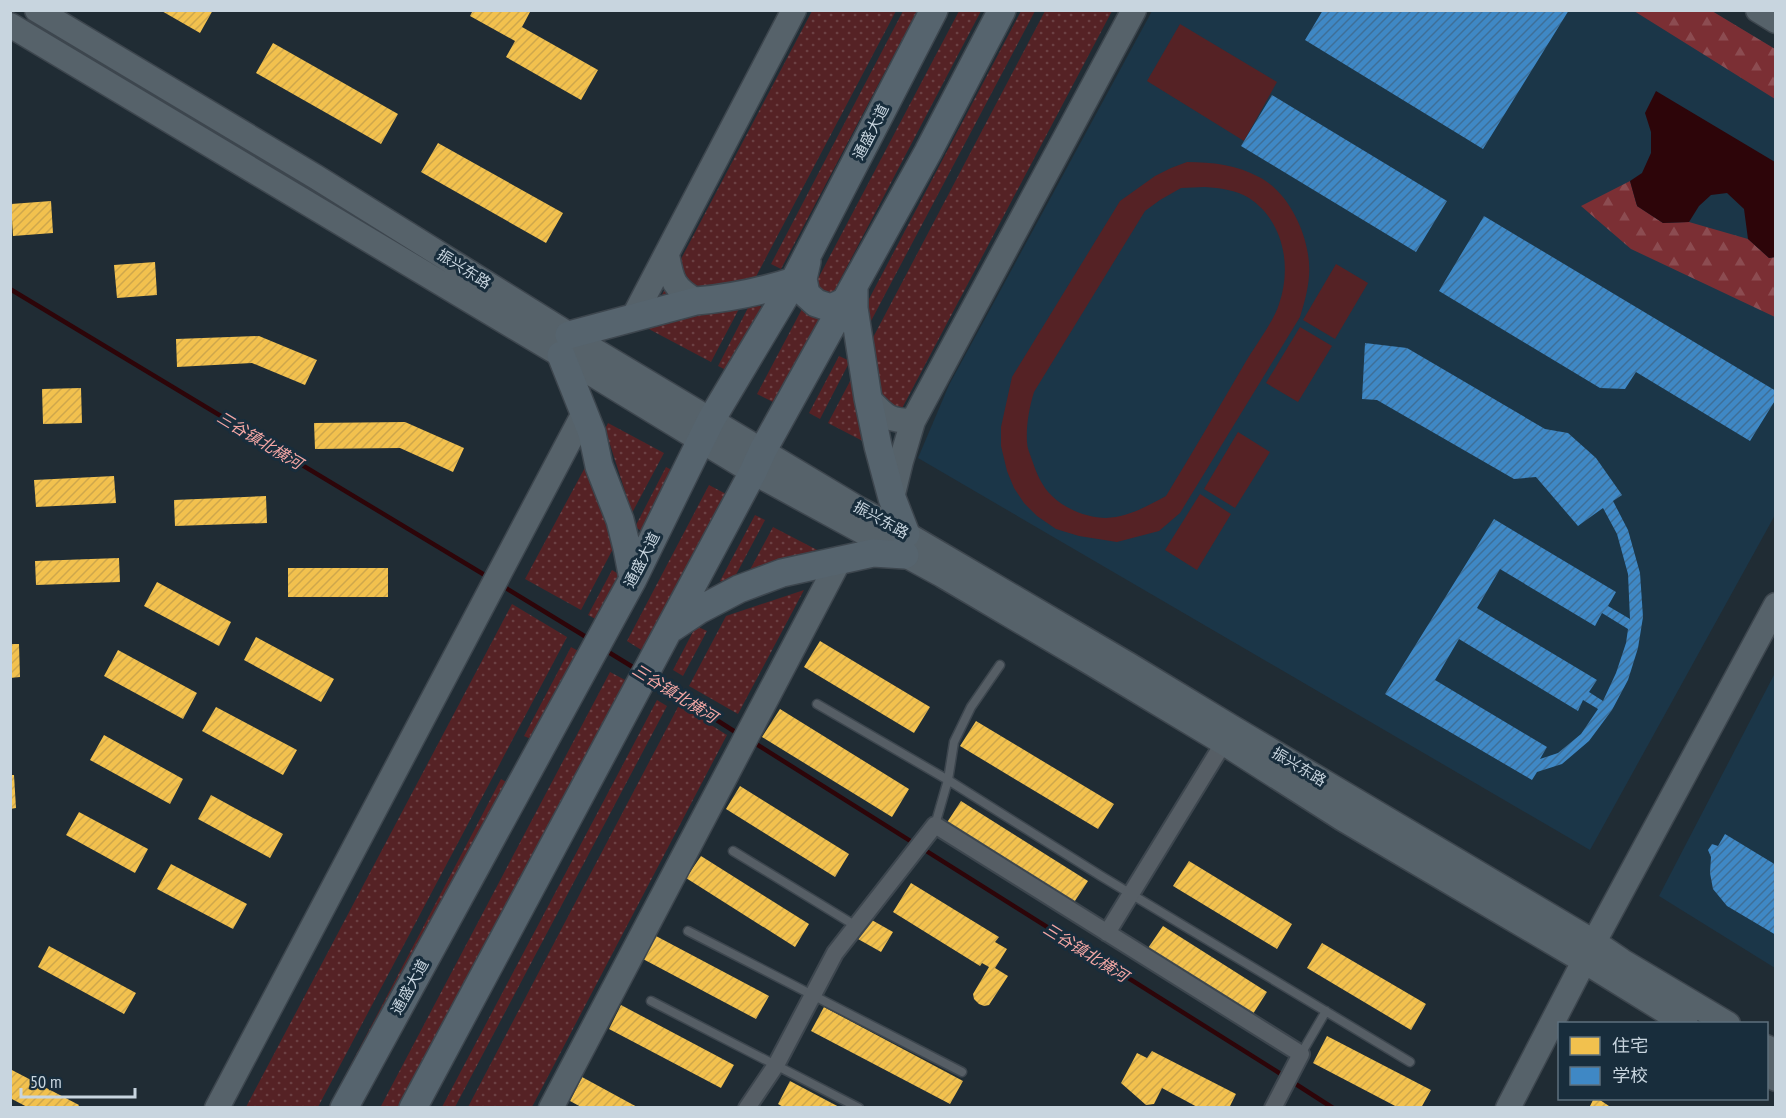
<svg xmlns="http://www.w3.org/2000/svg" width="1786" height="1118" font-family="'PT Sans Narrow','Noto Sans SC',sans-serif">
	<defs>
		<pattern id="grass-dots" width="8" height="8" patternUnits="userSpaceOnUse" patternTransform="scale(1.5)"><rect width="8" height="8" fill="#552225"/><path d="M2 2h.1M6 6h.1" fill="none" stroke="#6c4144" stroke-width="1.8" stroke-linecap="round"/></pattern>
		<pattern id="forest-firs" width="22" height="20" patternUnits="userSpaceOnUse" patternTransform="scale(1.5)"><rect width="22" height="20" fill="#7b2f34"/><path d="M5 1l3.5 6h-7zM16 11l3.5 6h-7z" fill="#8c4c51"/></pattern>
		<pattern id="homes-hatch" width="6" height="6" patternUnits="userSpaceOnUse" patternTransform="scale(1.5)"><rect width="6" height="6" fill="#f2c14e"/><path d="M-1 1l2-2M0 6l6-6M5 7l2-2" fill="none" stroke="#cea74c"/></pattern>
		<pattern id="schools-hatch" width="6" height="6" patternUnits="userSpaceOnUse" patternTransform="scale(1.5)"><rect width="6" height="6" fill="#3f88c5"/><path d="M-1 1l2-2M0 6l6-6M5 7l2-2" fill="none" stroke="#3e6f98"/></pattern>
	</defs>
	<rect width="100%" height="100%" fill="#202c34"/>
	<path fill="#1b3648" d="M1152 11H1712L1775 49V515L1590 850 918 458 949 385Z
		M1775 673V968L1659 896Z"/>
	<path fill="url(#grass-dots)" d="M812 11H896L711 362 645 327Z
		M903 11H917L781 269 771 264Z
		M959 11H981L830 299 812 290Z
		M1021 11H1035L871 321 860 316Z
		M1045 11H1112L880 450 828 423Z
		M751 302 762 307 728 371 718 366Z
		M803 307 821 315 775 403 757 394Z
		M839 356 850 361 820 419 809 413Z
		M608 423 664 453 632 513 605 429Z
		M589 460 616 543 581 610 525 579Z
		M666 467 677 473 645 533 635 527Z
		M709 485 726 494 643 651 627 641Z
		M755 515 765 520 730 586 720 581Z
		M773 527 823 553 745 579Z
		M612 570 622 576 599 621 588 615Z
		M804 590 738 714 689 686 726 616Z
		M512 604 567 637 318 1107H246Z
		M696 626 707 631 683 676 673 670Z
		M571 647 582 653 535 741 524 736Z
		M610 672 627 681 402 1107 380 1108Z
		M657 700 667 706 455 1107H442Z
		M679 705 727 735 532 1107H468Z
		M501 779 512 785 342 1107 328 1108Z"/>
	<path fill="url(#forest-firs)" d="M1634 11H1712L1775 49V99Z
		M1630 181 1637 206 1663 223 1689 222 1748 239 1769 258 1775 257V317L1631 249 1581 206Z"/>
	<path fill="#552225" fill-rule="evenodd" d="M1180 24 1277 82 1244 141 1147 81Z
		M1187 162C1212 162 1237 165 1259 177 1291 193 1312 242 1309 276 1308 290 1304 304 1300 317L1180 513 1159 531 1117 542 1079 536 1056 529 1037 516 1024 503 1014 488 1007 471 1001 446V427L1012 377 1120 201 1155 176 1171 168ZM1205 187C1220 188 1236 190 1249 198 1284 221 1292 267 1279 304 1274 321 1255 346 1245 363 1219 407 1193 452 1166 496 1147 506 1129 517 1106 518 1088 518 1065 509 1052 496 1042 487 1036 472 1032 460 1030 454 1027 448 1027 442 1026 426 1029 408 1034 392L1145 211 1160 200 1181 188Z
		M1336 264 1368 283 1335 339 1303 320Z
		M1300 327 1332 346 1298 402 1266 383Z
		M1238 432 1270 452 1235 508 1204 489Z
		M1200 494 1231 514 1197 570 1165 550Z"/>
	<path fill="#2d0509" d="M1656 91 1775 162V257L1769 258 1748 239 1744 209 1727 193 1711 195 1699 206 1689 222 1663 223 1637 206 1630 181 1642 173 1651 153V132L1645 113Z"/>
	<path fill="url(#homes-hatch)" d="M160 10H213L200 33Z
		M473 10H527L530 12 522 27 598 70 581 100 506 57 515 41 470 16Z
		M273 43 398 114 381 144 256 73Z
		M438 143 563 213 546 243 421 172Z
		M51 201 53 233 13 236 11 204Z
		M155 262 157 295 117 298 114 265Z
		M259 336 317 360 305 385 252 363 177 367 176 339Z
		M81 388 82 423 43 424 42 389Z
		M405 422 464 448 453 472 400 448 315 449 314 423Z
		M114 476 116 503 36 507 34 480Z
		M266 496 267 523 175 526 174 500Z
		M119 558 120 582 36 585 35 561Z
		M288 568H388V597H288Z
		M157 582 231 622 219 646 144 606Z
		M256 637 334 679 321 702 244 660Z
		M820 641 930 707 914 733 804 667Z
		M10 644H19L20 677 10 678Z
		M118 650 197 693 183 719 104 676Z
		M216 707 297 750 283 775 202 731Z
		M780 709 909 789 892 817 762 737Z
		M976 721 1114 804 1098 829 960 746Z
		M104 735 183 779 170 804 90 760Z
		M10 775H14L16 808 10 809Z
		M740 786 849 854 835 877 726 809Z
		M211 795 283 834 270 858 198 819Z
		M961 801 1088 881 1071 907 944 827Z
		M79 812 148 849 135 873 66 835Z
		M701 856 809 924 795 947 686 878Z
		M1189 861 1292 924 1277 949 1173 886Z
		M171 864 247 904 233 929 157 889Z
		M911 883 999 937 995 942 1007 949 995 968 1008 976 989 1005 984 1006 979 1004 974 999 973 994 989 967 982 963 980 966 893 912Z
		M870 919 893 932 881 952 858 939Z
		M1163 926 1267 992 1251 1017 1146 951Z
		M656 936 769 996 756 1019 643 959Z
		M1322 943 1426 1004 1411 1030 1307 968Z
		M49 946 136 993 124 1014 38 967Z
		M621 1005 734 1065 721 1088 609 1029Z
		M824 1007 963 1081 950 1104 811 1031Z
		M1327 1036 1431 1090 1421 1108H1399L1313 1063Z
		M1152 1051 1236 1094 1229 1108H1199L1162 1088 1154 1104 1146 1105 1121 1083 1137 1053 1147 1058Z
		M10 1069 79 1105 77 1108H29L10 1098Z
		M582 1077 639 1108H583L570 1101Z
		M790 1081 841 1108H785L778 1104Z
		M1594 1098H1597L1612 1108H1589Z"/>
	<path fill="url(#schools-hatch)" fill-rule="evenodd" d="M1323 10H1569L1483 149 1305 40Z
		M1272 95 1447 201 1416 252 1241 146Z
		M1484 216 1776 391V399L1750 441 1636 372 1625 389 1600 388 1439 291Z
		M1365 343 1407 348 1545 429 1568 433 1596 458 1622 495 1613 501 1628 530 1640 573 1643 617 1638 648 1628 680 1612 710 1589 741 1562 764 1537 772 1532 780 1385 694 1494 519 1616 592 1608 606 1630 619 1628 574 1617 534 1603 508 1578 526 1536 477 1514 479 1377 400 1362 399ZM1500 569 1595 626 1602 613 1628 629 1626 643 1616 673 1603 701 1589 692 1597 680 1477 608ZM1459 639 1578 711 1583 700 1598 709 1581 734 1558 753 1540 759 1547 747 1435 680Z
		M1725 834 1776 865V935L1727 906 1713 889 1710 873 1711 857 1708 850 1712 844 1718 846Z"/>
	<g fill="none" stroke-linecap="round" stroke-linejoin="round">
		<path stroke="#2d0509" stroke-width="4.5" d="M10 289 488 577
			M501 585 591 640
			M605 650 636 669
			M651 678 740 735
			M753 742 1284 1076
			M1291 1081 1333 1108"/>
		<defs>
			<path id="lane" d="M817 704 948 780 1101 876 1410 1062
				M935 825 948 780 954 742 971 707 1000 665
				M733 851 856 926
				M688 931 962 1072
				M651 1001 859 1108
				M1301 1054 1326 1011"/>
			<path id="street" d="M1107 933 1229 734
				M747 1108 776 1065 835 953 935 825 1301 1054 1273 1108"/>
			<path id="secondary" d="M37 10 316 177 592 349 859 509 906 534 1129 665 1233 728 1594 942 1622 961 1728 1024
				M1758 10 1776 21
				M10 25 561 355 753 472 942 575 1093 664 1224 743 1343 819 1584 961 1686 1024
				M667 255C672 281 673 287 696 301
				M634 316 794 10
				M868 398C885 416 888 421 913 421
				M892 498 901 461 913 421 1134 10
				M1766 1047 1776 1052
				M1766 1073 1776 1079
				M217 1108 584 413
				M551 1108 840 559
				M1508 1108 1594 942 1776 605"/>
			<path id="primary" d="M807 261 803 279 806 294 816 303 831 308 846 301
				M854 287V308L868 398 878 446 892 498 906 534
				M569 335 696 301C730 298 763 291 794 281
				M561 355 592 433 599 466 620 520 627 548 633 579
				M672 628 699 610 739 589 782 573 873 553 905 555
				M344 1108 633 579 711 420 794 281 934 10
				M413 1108 753 472 763 450 928 152 1002 10"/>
		</defs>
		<use href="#lane" stroke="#3d464e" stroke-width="11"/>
		<use href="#street" stroke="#3d464e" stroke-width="20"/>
		<use href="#secondary" stroke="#3d464e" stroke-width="27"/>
		<use href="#primary" stroke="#3d464e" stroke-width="30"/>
		<use href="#lane" stroke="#565e65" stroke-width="8"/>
		<use href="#street" stroke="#565e65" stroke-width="16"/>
		<use href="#secondary" stroke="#56626a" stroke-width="24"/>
		<use href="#primary" stroke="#56646e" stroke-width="27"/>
	</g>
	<g text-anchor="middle" stroke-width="6" stroke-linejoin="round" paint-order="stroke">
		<g font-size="15" fill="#c8d5df" stroke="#182d3c">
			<text transform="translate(871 132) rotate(-63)" y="5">通盛大道</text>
			<text transform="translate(464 269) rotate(32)" y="5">振兴东路</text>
			<text transform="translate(881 520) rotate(29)" y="5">振兴东路</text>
			<text transform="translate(642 560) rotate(-63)" y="5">通盛大道</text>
			<text transform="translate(1299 767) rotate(31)" y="5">振兴东路</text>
			<text transform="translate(410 987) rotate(-61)" y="5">通盛大道</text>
		</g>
		<g font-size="16" font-style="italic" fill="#f4a7a5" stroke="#182d3c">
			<text transform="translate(260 440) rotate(31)" y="6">三谷镇北横河</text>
			<text transform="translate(675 693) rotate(32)" y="6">三谷镇北横河</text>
			<text transform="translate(1086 952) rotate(32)" y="6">三谷镇北横河</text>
		</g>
	</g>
	<rect width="1786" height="1118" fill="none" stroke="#c8d5df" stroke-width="24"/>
	<rect x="1558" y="1022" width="210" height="78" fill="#182d3c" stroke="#5e707d" stroke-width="1.5"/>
	<rect x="1570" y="1037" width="30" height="18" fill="#f2c14e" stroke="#5e707d" stroke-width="1.5"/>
	<text x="1612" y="1052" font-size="18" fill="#c8d5df">住宅</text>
	<rect x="1570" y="1067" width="30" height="18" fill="#3f88c5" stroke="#5e707d" stroke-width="1.5"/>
	<text x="1612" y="1082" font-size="18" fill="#c8d5df">学校</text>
	<path d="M21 1088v9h114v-9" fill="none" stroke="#c8d5df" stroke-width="3"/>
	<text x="30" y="1088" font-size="18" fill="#c8d5df" stroke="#182d3c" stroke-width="4.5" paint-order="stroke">50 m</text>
</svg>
